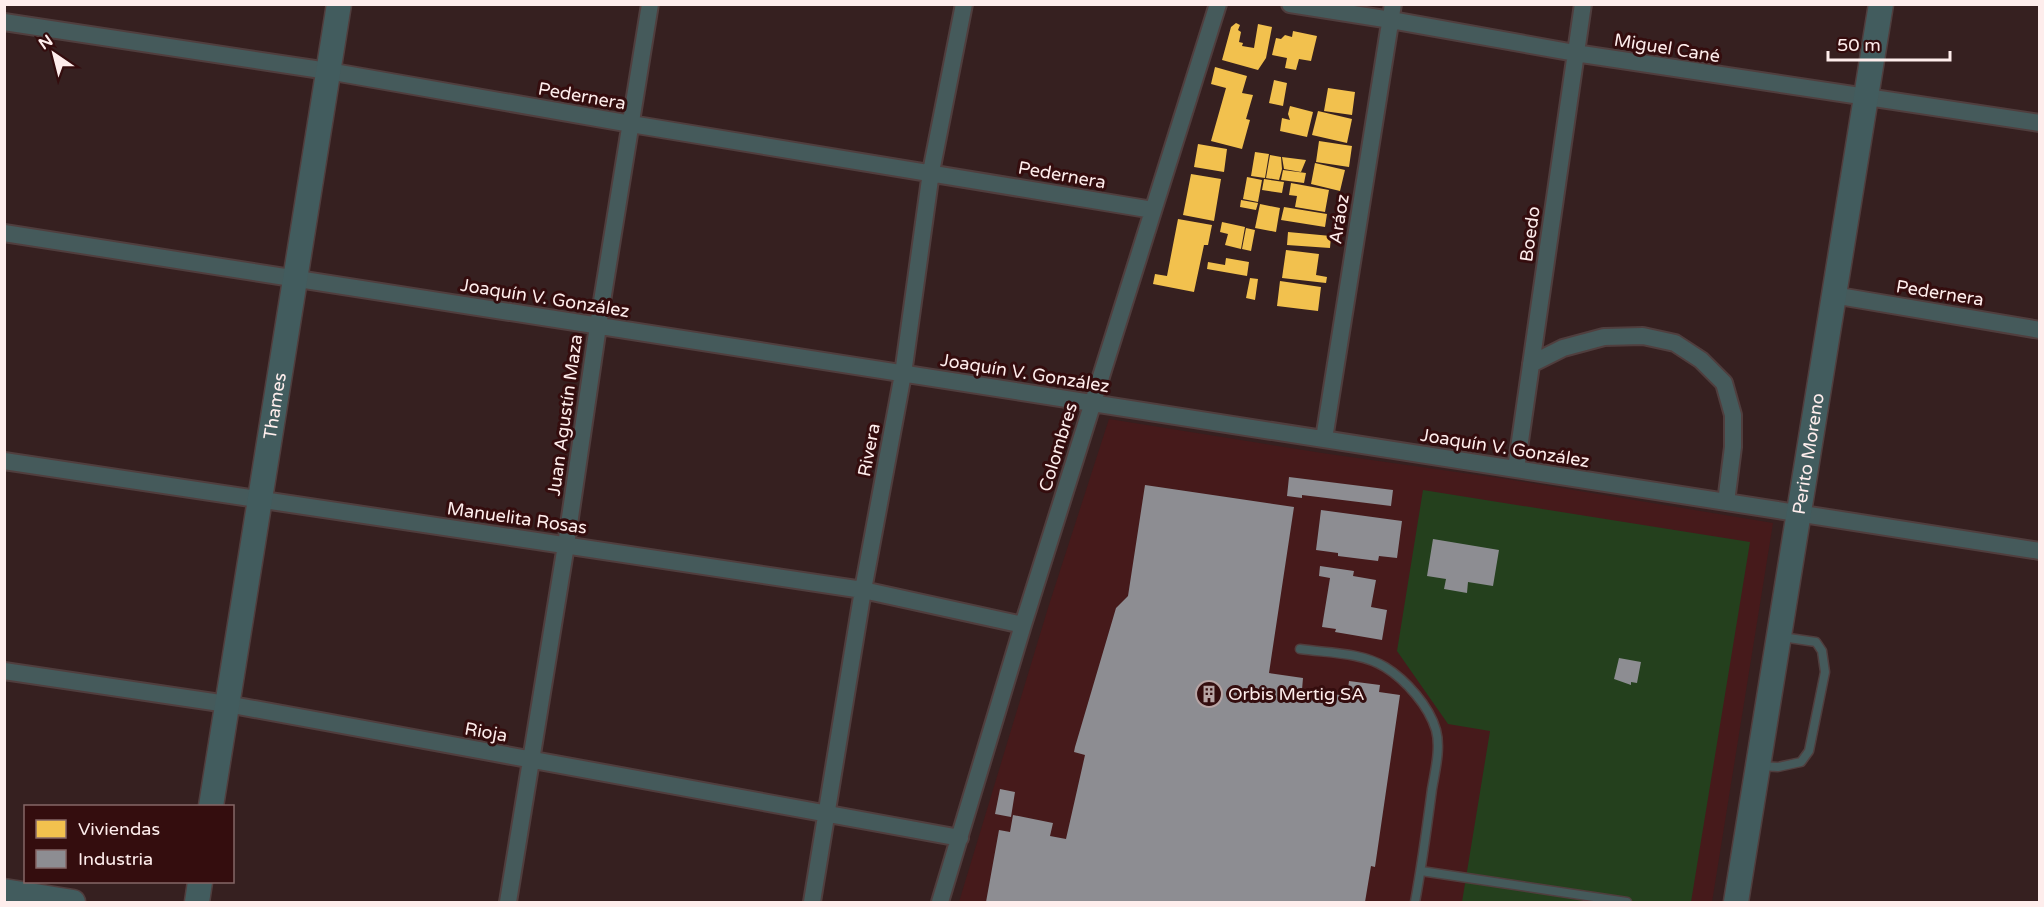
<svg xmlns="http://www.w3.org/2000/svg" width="2044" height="907" font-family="'Varela Round',sans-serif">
	<rect width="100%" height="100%" fill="#362020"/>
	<path fill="#461a1b" d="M1109 419 1322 453 1513 480 1773 523 1712 902H959L1048 608Z"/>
	<path fill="#24401d" d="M1423 490 1750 542 1691 902H1462L1490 731 1448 724 1397 651Z"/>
	<path fill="#f2c14e" d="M1236 23 1240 25 1238 30 1241 32 1239 42 1243 43 1242 46 1254 48 1258 24 1272 27 1266 58 1258 70 1222 60 1231 27Z
		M1293 31 1317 36 1311 61 1299 59 1296 70 1285 68 1287 58 1272 55 1276 38 1281 39 1285 35 1292 37Z
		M1215 67 1247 76 1242 93 1253 95 1246 119 1250 120 1242 149 1211 141 1226 88 1211 84Z
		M1274 80 1287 83 1283 106 1269 103Z
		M1328 88 1355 92 1352 115 1324 111Z
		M1290 106 1313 112 1307 137 1280 131 1282 118 1290 120 1288 114Z
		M1318 111 1352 119 1347 143 1312 135Z
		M1319 141 1352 146 1349 167 1316 162Z
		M1198 144 1227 149 1224 172 1194 167Z
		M1255 152 1269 154 1265 178 1251 176Z
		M1270 155 1281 157 1282 169 1279 180 1266 178Z
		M1282 157 1306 160 1301 172 1284 169Z
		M1315 163 1345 170 1340 191 1311 184Z
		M1283 170 1306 173 1304 183 1281 180Z
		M1191 174 1221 179 1214 221 1183 215Z
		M1247 177 1262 180 1258 202 1243 199Z
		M1264 179 1284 182 1282 193 1262 190Z
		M1291 183 1329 190 1325 212 1295 207 1297 196 1289 195Z
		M1241 200 1258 203 1256 210 1240 207Z
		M1260 204 1280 208 1276 232 1255 228Z
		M1284 207 1327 214 1325 227 1281 220Z
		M1178 219 1212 225 1208 245H1204L1194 292 1153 284 1155 274 1167 276Z
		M1222 222 1245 227 1241 249 1225 245 1228 234 1220 232Z
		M1246 228 1255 230 1251 251 1242 249Z
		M1288 232 1331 236 1330 248 1287 245Z
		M1286 250 1319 254 1316 275 1327 277 1326 283 1282 278Z
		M1226 258 1249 262 1247 276 1207 269 1208 262 1225 265Z
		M1250 278 1258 279 1255 300 1246 298Z
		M1280 281 1321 287 1318 311 1277 306Z"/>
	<path fill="#8d8d92" d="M1289 477 1393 490 1391 506 1302 495V498L1287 496Z
		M1145 485 1294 507 1269 673 1303 678 1302 690 1347 696 1349 681 1380 685 1379 692 1400 695 1375 867 1371 866 1365 902H986L999 830 1010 832 1013 815 1053 823 1050 836 1066 839 1085 755 1074 752 1075 747 1116 608 1128 596Z
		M1321 510 1402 521 1397 558 1379 556 1378 561 1338 556V553L1316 550Z
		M1433 539 1499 550 1493 586 1468 582 1467 593 1444 589 1446 579 1427 576Z
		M1320 566 1354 571 1353 576 1376 580 1371 607 1387 610 1382 640 1335 632 1336 629 1322 627 1330 578 1319 576Z
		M1619 658 1641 662 1637 683 1631 682V685L1614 679Z
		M1000 789 1015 792 1011 817 995 814Z"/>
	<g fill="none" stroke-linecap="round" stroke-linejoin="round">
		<defs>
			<path id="lane" d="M1300 649C1327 653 1361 652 1385 667 1406 680 1429 706 1436 730 1441 748 1435 771 1432 789 1427 827 1422 865 1415 902
				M1759 766 1778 767 1801 762 1809 751 1825 672 1822 651 1816 642 1782 637
				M1421 871 1627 902"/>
			<path id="street" d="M1290 4 1391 20 1575 53 2040 123
				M4 22 328 71 631 124 1153 210
				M4 233 2040 551
				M1833 295 2040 330
				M1531 364 1563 348 1604 337 1643 336 1675 343 1701 360 1724 383 1733 415V447L1726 502
				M1324 439 1393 4
				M4 461 863 590 1023 625
				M1516 469 1583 4
				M4 671 227 704 960 838
				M508 902 566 545 598 326 650 4
				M812 902 863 590 903 374 931 172 964 4
				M940 902 1023 625 1218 4"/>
			<g id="secondary">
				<path id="s1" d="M211 806 339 4"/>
				<path d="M4 891 73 902"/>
				<path d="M197 902 200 882"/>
				<path id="s2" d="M1736 902 1881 4"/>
			</g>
		</defs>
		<use href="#lane" stroke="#503e3e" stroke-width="11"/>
		<use href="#street" stroke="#503e3e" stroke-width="20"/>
		<use href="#secondary" stroke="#503e3e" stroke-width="27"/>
		<use href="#lane" stroke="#455a5b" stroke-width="8"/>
		<use href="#street" stroke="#455a5b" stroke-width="16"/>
		<use href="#secondary" stroke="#425c5e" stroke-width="24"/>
	</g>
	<defs>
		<symbol id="building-ring" viewBox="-11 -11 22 22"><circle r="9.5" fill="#340d0e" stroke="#b8a5a5" stroke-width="1.5"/><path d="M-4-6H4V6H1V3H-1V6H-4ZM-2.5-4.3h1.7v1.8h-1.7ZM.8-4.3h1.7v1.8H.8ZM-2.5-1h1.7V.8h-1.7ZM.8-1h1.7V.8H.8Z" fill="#b8a5a5"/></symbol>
	</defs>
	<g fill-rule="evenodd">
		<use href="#building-ring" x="1194" y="679" width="30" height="30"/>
	</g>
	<g text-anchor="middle" stroke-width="6" stroke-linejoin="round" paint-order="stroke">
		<g font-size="18" fill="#feedec" stroke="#340d0e">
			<text transform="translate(1667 48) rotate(9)" y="6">Miguel Cané</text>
			<text transform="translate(582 96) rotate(10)" y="6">Pedernera</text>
			<text transform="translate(1062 175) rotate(10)" y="6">Pedernera</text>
			<text transform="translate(1339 219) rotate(-81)" y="6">Aráoz</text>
			<text transform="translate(1530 234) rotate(-82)" y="6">Boedo</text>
			<text transform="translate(1940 293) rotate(9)" y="6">Pedernera</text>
			<text transform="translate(545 298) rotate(9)" y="6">Joaquín V. González</text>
			<text transform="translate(1025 373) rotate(9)" y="6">Joaquín V. González</text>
			<text dy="6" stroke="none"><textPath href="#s1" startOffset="405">Thames</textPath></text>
			<text transform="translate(565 415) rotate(-82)" y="6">Juan Agustín Maza</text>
			<text transform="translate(1058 447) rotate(-73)" y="6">Colombres</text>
			<text transform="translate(1505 448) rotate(9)" y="6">Joaquín V. González</text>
			<text transform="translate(869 450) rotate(-79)" y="6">Rivera</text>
			<text dy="6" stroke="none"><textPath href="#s2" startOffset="454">Perito Moreno</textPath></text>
			<text transform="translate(517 518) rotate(8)" y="6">Manuelita Rosas</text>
			<text transform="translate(486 732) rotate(10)" y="6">Rioja</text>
		</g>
		<g font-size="18" fill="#feedec" stroke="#340d0e" text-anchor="start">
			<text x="1228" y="700">Orbis Mertig SA</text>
		</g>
	</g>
	<rect width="2044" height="907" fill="none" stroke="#feedec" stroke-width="12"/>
	<rect x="24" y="805" width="210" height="78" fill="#340d0e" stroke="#856767" stroke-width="1.5"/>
	<rect x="36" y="820" width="30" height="18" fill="#f2c14e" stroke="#856767" stroke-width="1.5"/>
	<text x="78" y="835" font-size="18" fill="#feedec">Viviendas</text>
	<rect x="36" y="850" width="30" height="18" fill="#8d8d92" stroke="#856767" stroke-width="1.5"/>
	<text x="78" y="865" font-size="18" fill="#feedec">Industria</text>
	<g transform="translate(54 54) rotate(325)" stroke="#340d0e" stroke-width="4.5" paint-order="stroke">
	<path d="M0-4.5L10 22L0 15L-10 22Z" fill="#feedec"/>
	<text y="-9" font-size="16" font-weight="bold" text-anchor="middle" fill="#feedec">N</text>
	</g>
	<path d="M1828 51v9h122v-9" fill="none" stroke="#feedec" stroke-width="3"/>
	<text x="1837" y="51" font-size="18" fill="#feedec" stroke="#340d0e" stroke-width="4.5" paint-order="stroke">50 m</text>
</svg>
